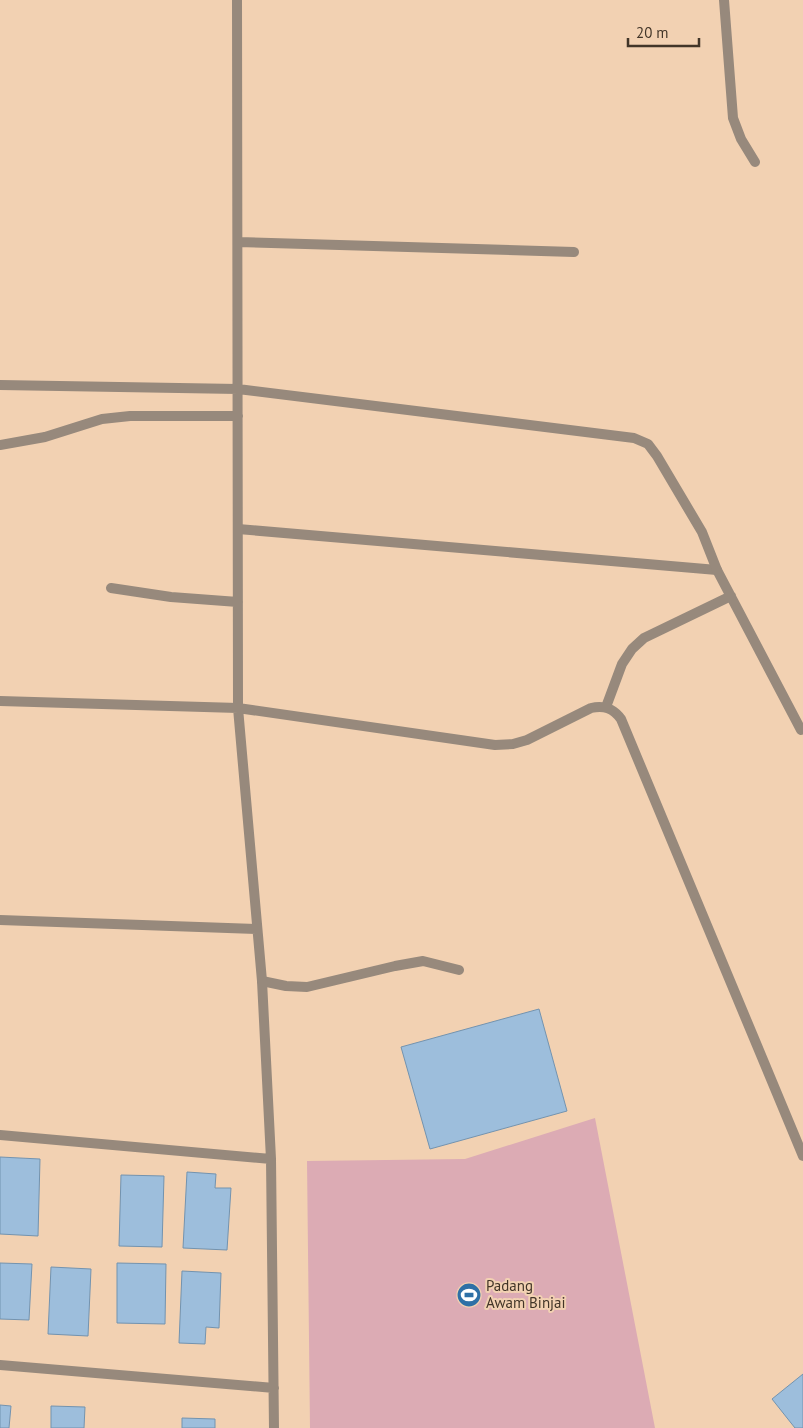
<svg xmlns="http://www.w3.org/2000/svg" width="803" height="1428" font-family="'PT Sans',sans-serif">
	<rect width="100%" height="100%" fill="#f2d1b2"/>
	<path fill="#dcabb4" d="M595 1118 655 1428H310L307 1161 465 1159Z"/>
	<path fill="#9dbedc" stroke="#7393af" d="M539 1009 567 1111 430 1149 401 1047Z
		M0 1157 40 1159 38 1236 0 1234Z
		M187 1172 216 1174 215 1188H231L227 1250 183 1248Z
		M121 1175 164 1176 162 1247 119 1246Z
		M0 1263 32 1264 29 1320 0 1319Z
		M117 1263 166 1264 165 1324 117 1323Z
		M51 1267 91 1269 88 1336 48 1334Z
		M182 1271 221 1273 219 1328 206 1327 205 1344 179 1343Z
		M803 1374V1428H795L772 1399Z
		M0 1405 11 1406 9 1428H0Z
		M51 1406 85 1407 84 1428H51Z
		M182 1418 215 1419V1428H182Z"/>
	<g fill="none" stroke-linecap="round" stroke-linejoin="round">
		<path stroke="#97897c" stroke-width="10" d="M238 529 717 570
			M262 981 286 986 307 987 395 966 423 961 459 970"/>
		<path stroke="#97897c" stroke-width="10" d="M237 0 238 708 262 981 271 1159 274 1428
			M724 0 733 118 741 139 755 162
			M238 242 574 252
			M0 385 238 389 634 438 648 444 657 456 702 532 717 570 801 730
			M0 445 45 437 102 419 130 416H238
			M111 588 171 597 238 602
			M0 701 238 708 495 745 513 744 527 740 591 708C604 705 613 708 621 719L803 1156
			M606 707 622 664 632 649 644 638 731 596
			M0 920 257 929
			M0 1135 271 1159
			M0 1365 274 1388"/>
	</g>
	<defs>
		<symbol id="stadium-disc" viewBox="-11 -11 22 22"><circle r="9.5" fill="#2e70a6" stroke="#f2d1b2"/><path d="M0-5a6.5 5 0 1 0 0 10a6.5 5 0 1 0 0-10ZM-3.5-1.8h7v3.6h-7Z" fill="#fff"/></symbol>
	</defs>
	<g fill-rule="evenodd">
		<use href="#stadium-disc" x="455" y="1281" width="28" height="28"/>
	</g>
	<g text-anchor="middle" stroke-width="4" stroke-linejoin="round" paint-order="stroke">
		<g font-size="15" fill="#423528" stroke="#f2d1b2" text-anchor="start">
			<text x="486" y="1291">Padang<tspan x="486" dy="17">Awam Binjai</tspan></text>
		</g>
	</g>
	<path d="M628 38v8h71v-8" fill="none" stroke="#423528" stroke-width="2.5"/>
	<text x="636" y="38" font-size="15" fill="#423528" stroke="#f2d1b2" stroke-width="4" paint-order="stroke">20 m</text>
</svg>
